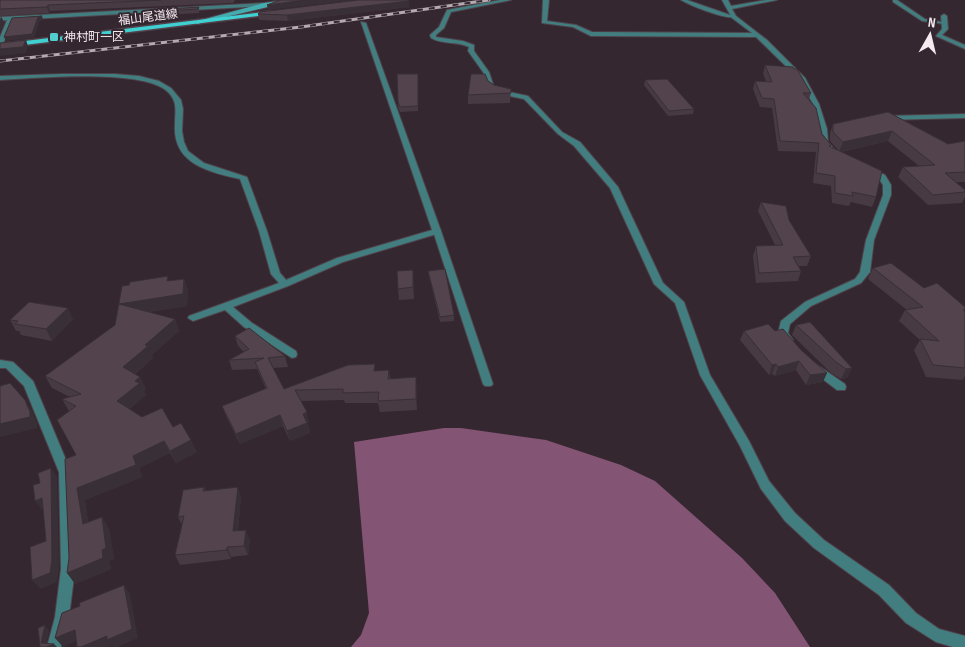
<svg xmlns="http://www.w3.org/2000/svg" width="965" height="647" font-family="'Sofia Sans Condensed','Noto Sans JP',sans-serif">
	<rect width="100%" height="100%" fill="#352730"/>
	<path fill="#845475" d="M444 428H461L546 440 621 465 655 481 742 558 775 593 810 647H351L361 635 369 613 354 442Z"/>
	<g fill="none" stroke-linecap="round" stroke-linejoin="round">
		<defs>
			<path id="lane" d="M681 0H687L736 17C726 20 691 6 681 0Z
				M893 0H897L925 19 947 23 945 24 922 21 893 2Z
				M434 229H440L441 231 493 384 491 386H485L483 384 433 231Z"/>
			<path id="street" d="M500 0H511L451 12 444 28 436 35V37L463 41 474 45V51L489 72 494 87 499 90 528 96 562 132 580 142 618 187 663 283 684 302 710 375 749 441 769 481 795 513 824 540 889 585 916 613 939 629 965 636V647H953L936 642 906 623 879 595 814 548 785 521 761 489 740 446 700 375 675 303 654 284 610 188 574 146 558 134 524 99 495 93 489 89 483 72 468 51 469 47C457 41 443 45 431 38L430 35 439 27 447 10Z
				M543 0H549L547 21 576 25 592 32 752 33 732 18 722 0H728L731 6 766 0H777L732 9 736 16 767 40 805 78 819 104 827 129 828 142 834 149 827 151 820 142 821 129 813 104 800 80 756 37 591 36 573 27 542 23Z
				M264 3 266 6 13 20 3 44 0 46V37L7 20 0 21V17Z
				M944 14 947 16 948 29 942 35 965 45V49L936 36 942 29 941 16Z
				M361 22 366 23 441 231 440 233 343 262 288 286 233 307 252 323 296 351 297 354 296 357 292 358 244 327 225 310 193 321 188 318 189 316 279 283 271 274 259 231 240 179C209 172 172 164 175 124 175 111 178 102 168 92 144 68 35 78 0 80V76L62 74H115L139 76 159 81 171 88 181 100 183 109 182 131 184 142 188 151 204 163 247 177 267 231 280 273 286 280 337 258 432 230Z
				M965 114V118L884 120 881 118 884 116Z
				M865 169H871L885 175 891 185V195L874 240 870 272 861 283 811 306 790 324 788 333 793 340 788 344 784 342 778 333 781 321 805 302 855 279 860 272 866 240 883 195V185L879 179 865 173Z
				M0 360 13 362 33 381 71 472 75 569 69 617 61 647H47L55 617 61 569 59 472 24 386 6 368H0Z
				M816 364 845 384 846 387 845 390H837L812 371 811 368 812 365Z"/>
			<path id="secondary" d="M285 0H297L197 24 194 22 264 3Z"/>
			<path id="primary" d="M273 11 275 12V14L0 48V44Z"/>
		</defs>
		<use href="#lane" stroke="#50424b" stroke-width="2"/>
		<use href="#street" stroke="#50424b" stroke-width="2"/>
		<use href="#secondary" stroke="#50424b" stroke-width="2"/>
		<use href="#primary" stroke="#50424b" stroke-width="3"/>
		<use href="#lane" fill="#427e7f" fill-rule="evenodd"/>
		<use href="#street" fill="#427e7f" fill-rule="evenodd"/>
		<use href="#secondary" fill="#44acae" fill-rule="evenodd"/>
		<use href="#primary" fill="#40d0d2" fill-rule="evenodd"/>
		<defs>
			<path id="rail" d="M0 61 301 27 489 0"/>
		</defs>
		<use href="#rail" stroke="#b6aab1" stroke-width="3"/>
		<use href="#rail" stroke="#352730" stroke-width="2" stroke-dasharray="6" stroke-linecap="butt"/>
	</g>
	<path fill="#473a42" d="M0 0H235L233 3 50 11 49 13 0 16Z
		M409 1V7L288 21 259 20 258 14Z
		M199 7V13L166 15 165 11Z
		M765 65 794 69 811 93 809 99 822 134 831 145 830 147 838 150 830 141V133L833 124 888 112 948 144 965 141V182H956L965 190V197L962 203 928 205 898 177 903 167 919 166 888 141 841 152 876 197 872 207 851 202 849 206 832 203 831 186 813 183 816 152 778 151 772 108 760 107 753 89 755 81H766L763 74Z
		M418 74V111L400 112 398 107V102Z
		M645 80 694 109 693 114 668 116 644 85Z
		M488 81 494 85 511 89 510 103 468 104V95Z
		M761 202 789 220 811 256 807 266H799L801 271 798 281 756 283 753 256 756 246 775 245 758 211Z
		M873 268 924 288 965 307V376L963 380 926 377 914 350 920 340 899 321 905 310H907L868 279Z
		M428 271 454 315V321L440 322 429 276Z
		M184 279 188 290 187 306 148 312 175 319 179 331 152 355 153 358 135 374 140 377 146 389 144 390 146 395 129 409 142 417 173 427 197 452 176 463 170 453 139 468 142 477 85 500 88 522 102 517 109 529 114 559 109 561 111 569 75 584 69 558 76 455 69 411 62 399 70 397 52 388 45 376 115 325 129 285Z
		M414 281V299L399 300 398 289Z
		M73 319 52 341 21 335 19 331H16L10 320Z
		M768 324 823 382 806 385 796 370 775 376 772 374 769 375 740 340 744 331Z
		M796 325 852 368 847 378 841 379 831 373 792 335Z
		M235 336 285 356 288 367 273 368 284 389 376 371 389 370 390 378 417 388V410L380 412 378 403H345L344 400 301 401 309 423H308L310 433 290 441 283 426 240 444 226 416 222 406 266 389 257 369 232 370 229 360 244 352 238 346Z
		M204 487 205 490 241 496 238 531 250 540 248 555 231 557V559L180 565 175 555 182 525 178 517Z"/>
	<path fill="#392f36" d="M306 0H356L268 10 267 5Z
		M409 1V7L288 21 287 15Z
		M48 5 50 11 49 13 47 7Z
		M1 16 4 22 0 32V20Z
		M42 16 43 20 40 21 34 38 6 41 4 37 38 17Z
		M26 40 28 46 26 53 0 56V49Z
		M892 131 888 141 839 152 843 142Z
		M413 270 414 281V299L413 287Z
		M184 279 188 290 187 306 125 315 119 304Z
		M68 308 73 319 52 341 46 329Z
		M175 319 179 331 152 355 153 358 128 379 123 367 145 345Z
		M799 361 796 370 775 376 778 367Z
		M776 364 772 374 769 375 772 365Z
		M852 368 847 378 841 379 846 369Z
		M827 373 823 382 806 385 810 375Z
		M140 377 146 389 144 390 146 395 123 413 117 401 135 381Z
		M416 377 417 388V410L416 399Z
		M25 400 32 411 37 423V428L0 437V424Z
		M307 412 309 423H308L310 433 290 441 287 431 303 414Z
		M280 415 283 426 240 444 236 434Z
		M191 440 197 452 176 463 170 451Z
		M164 441 170 453 139 468 142 477 85 500 90 536 83 524 77 488 133 456Z
		M51 468 57 477 59 569 57 582 40 589 32 580 50 573Z
		M238 487 241 496 237 541 233 531Z
		M42 498 49 508 42 510 35 501Z
		M102 517 109 529 114 559 109 561 111 569 75 584 67 573 102 550Z
		M246 530 250 540 248 555 244 546Z
		M227 547 231 557V559L227 550Z
		M124 585 130 594 138 638 118 647H113L112 646 109 647H81Z
		M45 625 49 631 46 647 41 643Z
		M75 630 82 639 63 647 55 638Z
		M54 644 57 647H46Z"/>
	<path fill="#52434d" stroke="#392f36" d="M0 0H161L48 5 47 7 0 9Z
		M280 0H306L267 5Z
		M358 0H408L409 1 287 15 258 14 260 12Z
		M199 7 198 9 165 11 168 9Z
		M42 16 38 17 32 34 4 37 12 18Z
		M26 40 23 47 0 49V43Z
		M765 65 793 67 794 69H797L811 93H803L816 108 822 134 831 145 829 146 882 171 876 197 852 192 853 196 835 193V176L816 173 819 143 780 141 774 99 762 98 755 81 772 82Z
		M397 74H418V106L400 107 398 102Z
		M471 74H485L488 81 494 85 511 89V93L468 95Z
		M667 79 694 109 669 111 645 80Z
		M888 112 948 144 965 141V172L945 173 965 190V192L933 195 903 167 935 165 892 131 843 142 833 132V124Z
		M761 202 786 206 789 220 811 256 793 257 801 271 759 273 756 246 783 245Z
		M891 263 924 288 937 283 965 307V310H963L965 312V368L933 365 920 339 939 341 905 310 923 307 873 268Z
		M445 269 454 315 440 317 428 271Z
		M413 270V287L398 289 397 271Z
		M168 276 167 281 184 279 183 294 119 304 175 319 145 345 148 346 123 367 140 377 135 381 140 383 117 401 142 417 162 408 173 427 181 423 191 440 170 451 164 441 133 456 136 465 77 488 83 524 102 517 106 548 102 550 103 558 67 573 69 558 65 459 76 455 57 420 76 406 62 399 81 394 45 376 115 325 122 286 129 285 130 282Z
		M29 302 68 308 46 329 15 324 18 321 10 320Z
		M810 322 852 368 846 369 836 362 796 325Z
		M768 324 775 331 783 329 801 350 827 373 810 375 799 361 778 367 776 364 772 365 744 331Z
		M249 328 285 356 268 358 284 389 348 365 375 364 374 371 389 370 388 379 416 377V399L378 401 379 392 343 393V389L295 390 307 412 303 414 307 423 287 431 280 415 236 434 222 406 267 388 255 362 264 358 229 360 249 349 235 336Z
		M10 383 25 400 30 412V417L0 424V386Z
		M51 468 52 560 50 573 32 580 30 547 46 541 42 498 35 501 33 485 40 483 38 473Z
		M204 487 203 491 238 487 233 531 246 530 244 546 227 547V550L175 555 184 516 178 517 183 490Z
		M124 585 132 629 107 640V636L81 647H77L75 630 55 638 62 613 80 606 79 603Z
		M45 625 41 643 54 644 46 647H40L38 628Z"/>
	<rect fill="#52cdce" stroke="#352730" stroke-width="2" x="49" y="32" width="10" height="10" rx="2.5"/>
	<g text-anchor="middle" stroke-width="4" stroke-linejoin="round" paint-order="stroke">
		<g font-size="12" fill="#f4eaf0" stroke="#352730">
			<text transform="translate(148 17) rotate(-7)" y="4">福山尾道線</text>
		</g>
		<g font-size="12" fill="#f4eaf0" stroke="#352730" text-anchor="start">
			<text x="64" y="41">神村町一区</text>
		</g>
	</g>
	<g transform="translate(930 35) rotate(8)" stroke="#352730" stroke-width="4" paint-order="stroke">
	<path d="M0-4L9 19L0 12L-9 19Z" fill="#f4eaf0"/>
	<text y="-8" font-size="14" font-weight="bold" text-anchor="middle" fill="#f4eaf0">N</text>
	</g>
</svg>
